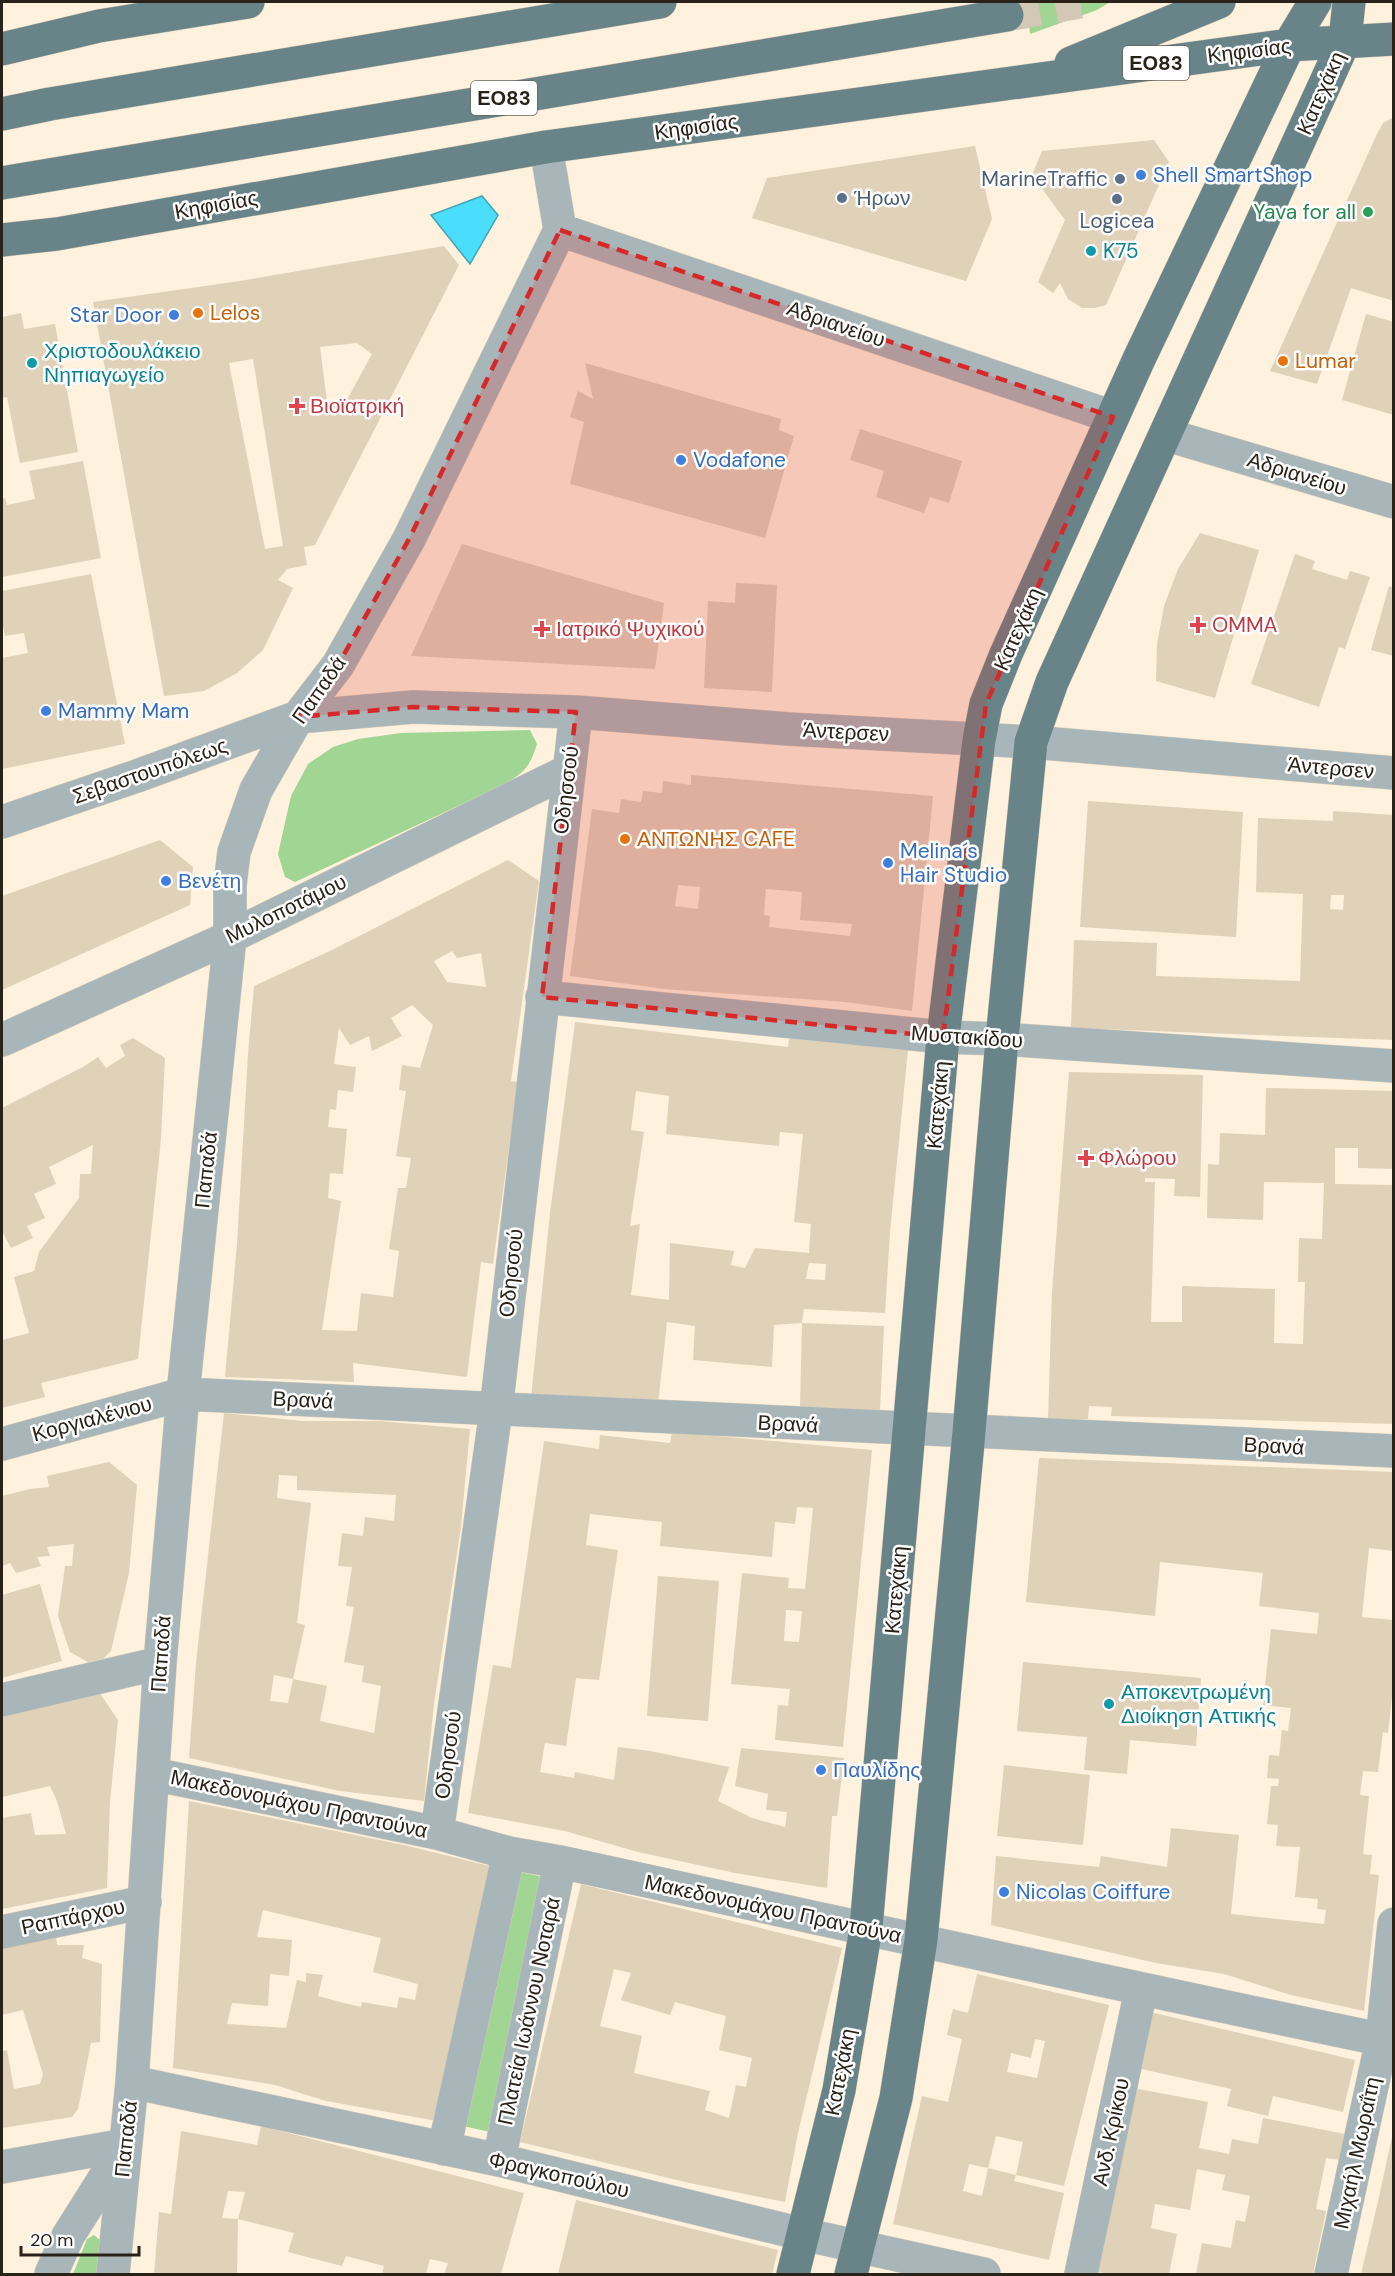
<svg xmlns="http://www.w3.org/2000/svg" width="1395" height="2276" font-family="'DM Sans',sans-serif">
	<rect width="100%" height="100%" fill="#fef1dd"/>
	<path fill="#a0d593" d="M1026 2H1110L1097 10 1030 34Z
		M530 730 537 744C530 767 524 773 503 785L295 882 285 877 278 854 291 796 308 764 333 747 358 739 401 733Z
		M516 1871 543 1877 490 2132 463 2126Z
		M94 2235 103 2243 102 2274H73L87 2239Z"/>
	<path fill="#4addfc" stroke="#40a5b8" stroke-width="1.5" d="M482 196 498 215 470 264 431 215Z"/>
	<path fill="#e0d1b9" fill-rule="evenodd" d="M1394 117V301L1351 288 1317 384 1270 371 1376 136 1383 123Z
		M1154 140 1169 162 1106 305 1095 308H1082L1068 299 1060 283 1053 293 1038 282 1065 220 1032 175 1042 151Z
		M975 146 992 219 966 281 752 218 767 178Z
		M444 246 459 265 315 545 304 547 307 565 287 569 278 580 293 588 263 650 237 673 204 691 164 696 93 302 240 281ZM357 343 372 354 342 409 327 402 320 347ZM253 359 283 546 265 549 229 363Z
		M21 313 24 329 55 324 78 452 20 463 7 397 2 398V317Z
		M1366 314 1394 322V415L1342 400Z
		M585 363 781 419 779 430 794 436 765 538 570 484 584 422 570 417 578 391 593 399Z
		M860 429 962 461 949 503 930 497 924 513 876 497 884 471 850 460Z
		M83 461 101 558 2 577V499L5 498 7 505 35 499 29 471Z
		M1200 533 1259 550 1215 698 1156 681 1157 644 1164 606 1178 569Z
		M462 544 664 603 655 669 411 656Z
		M1295 554 1315 561 1312 569 1347 580 1350 571 1370 577 1345 649 1339 647 1319 707 1251 684Z
		M91 574 125 744 2 769V658L28 653 24 633 5 636 2 621V591Z
		M736 583 777 585 772 692 704 688 708 601 735 603Z
		M1389 586 1394 588V656L1371 650Z
		M691 775 933 796 912 1011 845 1002 664 989 570 976 592 809 619 813 621 799 641 802 643 791 662 793 663 781 691 785ZM678 885 700 887 698 909 675 906ZM766 889 802 892 800 920 852 924 850 936 769 927 770 916 764 915Z
		M1088 801 1243 812 1236 937 1080 927Z
		M1333 811 1394 815V1040L1071 1028 1074 940 1157 943 1156 976 1300 981 1303 894 1256 892 1258 818 1333 821ZM1331 895H1344L1343 910 1330 909Z
		M160 840 193 867 190 905 2 990V896Z
		M508 860 539 881 511 1081 518 1082 493 1264 481 1262 467 1377 353 1363 354 1382 225 1377 237 1244 248 1054 254 986 332 950ZM452 951 457 958 481 953 486 987 447 982 434 961ZM412 1005 433 1025 420 1068 402 1065 399 1090 406 1091 396 1156 411 1158 406 1188H398L389 1249 399 1251 393 1297 361 1293 357 1331 322 1330 341 1201 328 1198 330 1173 343 1174 347 1129 328 1127 330 1109 336 1110 338 1090 353 1092 356 1067 334 1064 339 1028 350 1045 369 1036 372 1051 402 1036 391 1018Z
		M575 1022 788 1047 789 1038 908 1050 890 1232 885 1313 804 1309 802 1323 884 1326 880 1411 800 1408 802 1323 774 1325 772 1367 693 1360 695 1326 667 1322 658 1404 531 1398 550 1213ZM636 1091 669 1096 666 1134 779 1146 780 1132 803 1134 794 1222 811 1224 809 1253 755 1248 745 1268 731 1265 734 1251 670 1243 669 1300 631 1295 640 1224 630 1226 644 1132 631 1130ZM809 1263 826 1264 825 1280 806 1279Z
		M133 1038 165 1058 161 1139 138 1359 41 1383 45 1397 2 1408V1340L29 1333 14 1277 34 1271 39 1252 79 1198 80 1174H91L93 1145 49 1167 56 1184 34 1194 45 1218 27 1226 33 1238 11 1248 3 1233H2V1108L83 1067 98 1057 106 1068 125 1056 120 1045Z
		M1069 1072 1203 1075 1200 1197 1174 1196 1175 1179 1145 1178V1182H1155L1151 1322H1182V1286L1275 1289 1274 1343 1303 1344 1305 1282H1298L1299 1238 1322 1239 1324 1183 1264 1182 1263 1220 1207 1218 1208 1164 1219 1165 1220 1133 1265 1135 1266 1088 1394 1091V1169L1358 1168V1148H1335V1184L1394 1185V1424L1111 1416 1112 1407 1089 1406 1088 1419 1048 1420 1052 1292Z
		M224 1413 302 1421H380L470 1429 461 1527 434 1704 424 1801 340 1791 189 1758 196 1663ZM279 1475 297 1476V1490L396 1495 394 1521 365 1517 363 1536 342 1533 338 1566 352 1567 346 1606 354 1607 344 1662 364 1666 362 1682 381 1686 374 1733 320 1721 327 1686 293 1679 288 1703 270 1701 274 1675 293 1679 305 1625 297 1623 311 1503 277 1498Z
		M672 1432 872 1450 843 1747 775 1740 778 1705 788 1706 790 1689 731 1684 742 1573 789 1578 788 1588 805 1589 813 1508 797 1507 795 1524 775 1522 772 1557 660 1546 662 1522 590 1514 586 1545 618 1550 599 1680 576 1678 566 1746 545 1743 540 1772 574 1778 575 1772 614 1780 618 1747 650 1751 729 1767 718 1801 752 1818 785 1827 787 1812 766 1810 768 1794 735 1786 741 1748 844 1758 837 1816H832L827 1888 735 1873 638 1852 565 1831 468 1813 493 1665 511 1668 544 1441 599 1449 600 1435 670 1443ZM786 1610 802 1611 799 1642 784 1641Z
		M1039 1458 1394 1472V1551L1369 1548 1362 1617 1394 1620V1677L1388 1733 1383 1732 1378 1772 1363 1771 1360 1795 1369 1796 1363 1854 1372 1855 1370 1874 1379 1875 1364 2011 1291 1995 1224 1974 1156 1963 991 1925 996 1856 1099 1867 1101 1856 1167 1867 1171 1828 1239 1835 1231 1914 1324 1924 1326 1910 1317 1909 1318 1899 1295 1897 1300 1847 1276 1846 1278 1825 1267 1824 1271 1786H1278L1279 1779 1267 1778 1269 1755 1279 1756 1282 1730 1288 1731 1291 1708 1263 1705 1271 1629 1317 1634 1319 1613 1259 1606 1263 1573 1160 1562 1155 1616 1026 1602Z
		M109 1462 137 1485 129 1573 111 1651 103 1659 88 1662 70 1652 58 1616 65 1566H72L74 1544 47 1547 50 1556 37 1557 41 1566 16 1573 10 1563 2 1566V1496L30 1489 49 1487 47 1476Z
		M658 1576 719 1581 708 1721 647 1716Z
		M40 1584 62 1661 2 1678V1595Z
		M1023 1662 1201 1678 1196 1746 1130 1740 1127 1774 1084 1770 1087 1737 1017 1731Z
		M99 1692 118 1720 110 1802 107 1888 2 1909V1818L31 1813 35 1835 66 1834 57 1801 50 1786 2 1797V1716Z
		M1004 1765 1090 1775 1083 1845 997 1836Z
		M189 1801 404 1845 494 1867 437 2121 326 2101 275 2085 173 2068ZM263 1910 381 1938 373 1972 418 1984 415 2000 399 1997 397 2008 362 2002 361 2007 344 2003 318 1996 323 1975 306 1973V1982L297 1980 286 2028 227 2024 232 2003 268 2006 270 1974 289 1976 292 1940 257 1937Z
		M581 1884 842 1948 798 2133 785 2202 689 2183 520 2142ZM614 1969 631 1973 621 2000 670 2015 675 2002 726 2016 719 2050 752 2058 746 2087 736 2085 729 2118 705 2110 710 2091 634 2073 642 2036 600 2026Z
		M56 1935 57 1945H84L82 1958 102 1964 100 2042 91 2043 78 2109 72 2117 2 2128V2051L7 2050 14 2089 40 2084 43 2074 23 2010 2 2015V1945Z
		M977 1974 1109 2005 1064 2186 1016 2175 1014 2181 1064 2193 1049 2260 893 2224 922 2096 948 2102 962 2039 947 2035 953 2009 968 2013ZM1035 2039 1045 2041 1037 2078 1007 2072 1011 2053 1031 2058ZM996 2136 1023 2142 1016 2175 988 2168 982 2196 963 2191 969 2164 988 2168Z
		M1150 2012 1355 2060 1343 2112 1273 2096 1268 2116 1227 2106 1231 2089 1137 2068Z
		M1133 2088 1208 2102 1199 2148 1229 2154 1232 2139 1258 2144 1263 2118 1345 2134 1340 2160 1326 2158 1316 2209 1326 2211 1313 2274H1196L1202 2243 1231 2248 1236 2220 1245 2222 1250 2196 1222 2190 1225 2175 1197 2169 1190 2210 1155 2204 1151 2228 1177 2234 1169 2274H1112L1097 2272Z
		M261 2126 524 2193 501 2274H444L448 2263 430 2259 426 2274H382L384 2266 346 2256 342 2266 288 2252 294 2233 238 2219 245 2192 228 2191 222 2218 238 2219 237 2274H154L159 2212 171 2214 181 2131 257 2145Z
		M1393 2132 1394 2274H1361L1379 2197Z
		M576 2200 778 2250 772 2274H558Z"/>
	<g fill="none" stroke-linecap="round" stroke-linejoin="round">
		<path stroke="#d3c8b6" stroke-width="33" stroke-dasharray="33 16" stroke-linecap="butt" d="M1007 15 1080 2"/>
		<defs>
			<path id="minor" d="M560 230 1113 417
				M1167 435 1394 502
				M2 822 137 776 298 717 413 707 576 712 788 729 1031 742 1394 773
				M542 997 943 1037 1002 1039 1394 1066
				M2 1040 230 937 568 771
				M2 1444 183 1394 1394 1451
				M2 1700 160 1663
				M153 1774 437 1833 509 1853 560 1862C838 1922 1115 1985 1394 2042
				M437 1833 496 1410 576 712
				M2 1932 145 1902
				M132 2082 499 2160 802 2234 984 2274
				M444 2149 509 1853
				M499 2160 560 1862
				M2 2167 125 2145
				M51 2274 68 2236 121 2152
				M113 2274 132 2082 160 1663 183 1394 230 937V885L234 852 256 790 298 717 338 665 409 539 560 230 546 147
				M1081 2274 1141 1990
				M1331 2274 1382 2040 1394 1924"/>
			<path id="major" d="M2 49 99 26 248 2
				M1071 63 1219 2
				M2 114 50 104 660 2
				M2 183 1007 15
				M2 240 57 234 546 147 1289 45 1394 39
				M793 2274 839 2090 866 1928 943 1037 979 740 986 704 1006 654 1139 359 1289 45 1315 2
				M851 2274 896 2098 921 1940 969 1432 1002 1039 1031 742 1052 682 1345 40 1349 2"/>
		</defs>
		<use href="#minor" stroke="#d7ccba" stroke-width="34"/>
		<use href="#major" stroke="#d7ccba" stroke-width="34"/>
		<use href="#minor" stroke="#a8b6b9" stroke-width="33"/>
		<use href="#major" stroke="#698488" stroke-width="33"/>
	</g>
	<path fill="#d62828" fill-opacity="0.2" stroke="#d62828" stroke-width="4.5" stroke-dasharray="12 8" stroke-linejoin="round" d="M560 230 1113 417 986 704 943 1037 542 997 576 712 413 707 298 717 338 665 409 539Z"/>
	<g fill="#3f7fe0" stroke="#fff" stroke-width="2">
		<circle cx="1141" cy="175" r="6"/>
		<circle cx="174" cy="315" r="6"/>
		<circle cx="681" cy="460" r="6"/>
		<circle cx="46" cy="711" r="6"/>
		<circle cx="888" cy="863" r="6"/>
		<circle cx="166" cy="881" r="6"/>
		<circle cx="821" cy="1770" r="6"/>
		<circle cx="1004" cy="1892" r="6"/>
	</g>
	<g fill="#5c6f8a" stroke="#fff" stroke-width="2">
		<circle cx="1120" cy="179" r="6"/>
		<circle cx="842" cy="198" r="6"/>
		<circle cx="1117" cy="199" r="6"/>
	</g>
	<circle fill="#2e9e5b" stroke="#fff" stroke-width="2" cx="1368" cy="212" r="6"/>
	<g fill="#0f9aa8" stroke="#fff" stroke-width="2">
		<circle cx="1091" cy="251" r="6"/>
		<circle cx="32" cy="363" r="6"/>
		<circle cx="1109" cy="1704" r="6"/>
	</g>
	<g fill="#e8710a" stroke="#fff" stroke-width="2">
		<circle cx="198" cy="313" r="6"/>
		<circle cx="1283" cy="361" r="6"/>
		<circle cx="625" cy="839" r="6"/>
	</g>
	<g fill="#e0444e" stroke="#fff" stroke-width="2">
		<path d="M294 397h6v6h6v6h-6v6h-6v-6h-6v-6h6z"/>
		<path d="M1195 616h6v6h6v6h-6v6h-6v-6h-6v-6h6z"/>
		<path d="M539 620h6v6h6v6h-6v6h-6v-6h-6v-6h6z"/>
		<path d="M1083 1149h6v6h6v6h-6v6h-6v-6h-6v-6h6z"/>
	</g>
	<g text-anchor="middle" stroke-width="5" stroke-linejoin="round" paint-order="stroke">
		<g fill="#fff" stroke="#68645e" stroke-width="1.5">
			<rect x="1123" y="46" width="66" height="34" rx="4.5"/>
			<rect x="471" y="81" width="66" height="34" rx="4.5"/>
		</g>
		<g font-size="20" font-weight="bold" fill="#282219">
			<text x="1156" y="70">ΕΟ83</text>
			<text x="504" y="105">ΕΟ83</text>
		</g>
		<g font-size="21" fill="#282219" stroke="#fff">
			<text transform="translate(1249 51) rotate(-7)" y="7">Κηφισίας</text>
			<text transform="translate(1321 93) rotate(-66)" y="7">Κατεχάκη</text>
			<text transform="translate(696 127) rotate(-8)" y="7">Κηφισίας</text>
			<text transform="translate(216 205) rotate(-10)" y="7">Κηφισίας</text>
			<text transform="translate(836 324) rotate(19)" y="7">Αδριανείου</text>
			<text transform="translate(1297 474) rotate(17)" y="7">Αδριανείου</text>
			<text transform="translate(1018 629) rotate(-66)" y="7">Κατεχάκη</text>
			<text transform="translate(319 690) rotate(-55)" y="7">Παπαδά</text>
			<text transform="translate(846 732) rotate(3)" y="7">Άντερσεν</text>
			<text transform="translate(1331 768) rotate(5)" y="7">Άντερσεν</text>
			<text transform="translate(150 771) rotate(-19)" y="7">Σεβαστουπόλεως</text>
			<text transform="translate(566 790) rotate(-83)" y="7">Οδησσού</text>
			<text transform="translate(286 909) rotate(-26)" y="7">Μυλοποτάμου</text>
			<text transform="translate(967 1037) rotate(4)" y="7">Μυστακίδου</text>
			<text transform="translate(938 1105) rotate(-85)" y="7">Κατεχάκη</text>
			<text transform="translate(206 1170) rotate(-84)" y="7">Παπαδά</text>
			<text transform="translate(511 1273) rotate(-84)" y="7">Οδησσού</text>
			<text transform="translate(303 1400) rotate(3)" y="7">Βρανά</text>
			<text transform="translate(92 1419) rotate(-15)" y="7">Κοργιαλένιου</text>
			<text transform="translate(788 1424) rotate(3)" y="7">Βρανά</text>
			<text transform="translate(1274 1446) rotate(3)" y="7">Βρανά</text>
			<text transform="translate(896 1590) rotate(-85)" y="7">Κατεχάκη</text>
			<text transform="translate(161 1654) rotate(-86)" y="7">Παπαδά</text>
			<text transform="translate(448 1755) rotate(-82)" y="7">Οδησσού</text>
			<text transform="translate(299 1804) rotate(12)" y="7">Μακεδονομάχου Πραντούνα</text>
			<text transform="translate(773 1909) rotate(12)" y="7">Μακεδονομάχου Πραντούνα</text>
			<text transform="translate(73 1917) rotate(-12)" y="7">Ραπτάρχου</text>
			<text transform="translate(529 2011) rotate(-78)" y="7">Πλατεία Ιωάννου Νοταρά</text>
			<text transform="translate(840 2072) rotate(-79)" y="7">Κατεχάκη</text>
			<text transform="translate(1111 2132) rotate(-78)" y="7">Ανδ. Κρίκου</text>
			<text transform="translate(126 2139) rotate(-84)" y="7">Παπαδά</text>
			<text transform="translate(1357 2153) rotate(-78)" y="7">Μιχαήλ Μωραΐτη</text>
			<text transform="translate(559 2175) rotate(13)" y="7">Φραγκοπούλου</text>
		</g>
		<g font-size="21" fill="#366cbe" stroke="#fff" text-anchor="start">
			<text x="1153" y="182">Shell SmartShop</text>
			<text x="162" y="322" text-anchor="end">Star Door</text>
			<text x="693" y="467">Vodafone</text>
			<text x="58" y="718">Mammy Mam</text>
			<text x="900" y="858">Melina´s<tspan x="900" dy="24">Hair Studio</tspan></text>
			<text x="178" y="888">Βενέτη</text>
			<text x="833" y="1777">Παυλίδης</text>
			<text x="1016" y="1899">Nicolas Coiffure</text>
		</g>
		<g font-size="21" fill="#4e5e75" stroke="#fff" text-anchor="end">
			<text x="1108" y="186">MarineTraffic</text>
			<text x="854" y="205" text-anchor="start">Ήρων</text>
			<text x="1117" y="228" text-anchor="middle">Logicea</text>
		</g>
		<g font-size="21" fill="#27864d" stroke="#fff" text-anchor="end">
			<text x="1356" y="219">Yava for all</text>
		</g>
		<g font-size="21" fill="#0d838f" stroke="#fff" text-anchor="start">
			<text x="1103" y="258">K75</text>
			<text x="44" y="358">Χριστοδουλάκειο<tspan x="44" dy="24">Νηπιαγωγείο</tspan></text>
			<text x="1121" y="1699">Αποκεντρωμένη<tspan x="1121" dy="24">Διοίκηση Αττικής</tspan></text>
		</g>
		<g font-size="21" fill="#c56008" stroke="#fff" text-anchor="start">
			<text x="210" y="320">Lelos</text>
			<text x="1295" y="368">Lumar</text>
			<text x="637" y="846">ΑΝΤΩΝΗΣ CAFE</text>
		</g>
		<g font-size="21" fill="#be3a42" stroke="#fff" text-anchor="start">
			<text x="310" y="413">Βιοϊατρική</text>
			<text x="1212" y="632">OMMA</text>
			<text x="556" y="636">Ιατρικό Ψυχικού</text>
			<text x="1098" y="1165">Φλώρου</text>
		</g>
	</g>
	<rect width="1395" height="2276" fill="none" stroke="#282219" stroke-width="6"/>
	<path d="M21 2246v9h118v-9" fill="none" stroke="#282219" stroke-width="3"/>
	<text x="30" y="2246" font-size="18" fill="#282219" stroke="#ffffff" stroke-width="4.5" paint-order="stroke">20 m</text>
</svg>
